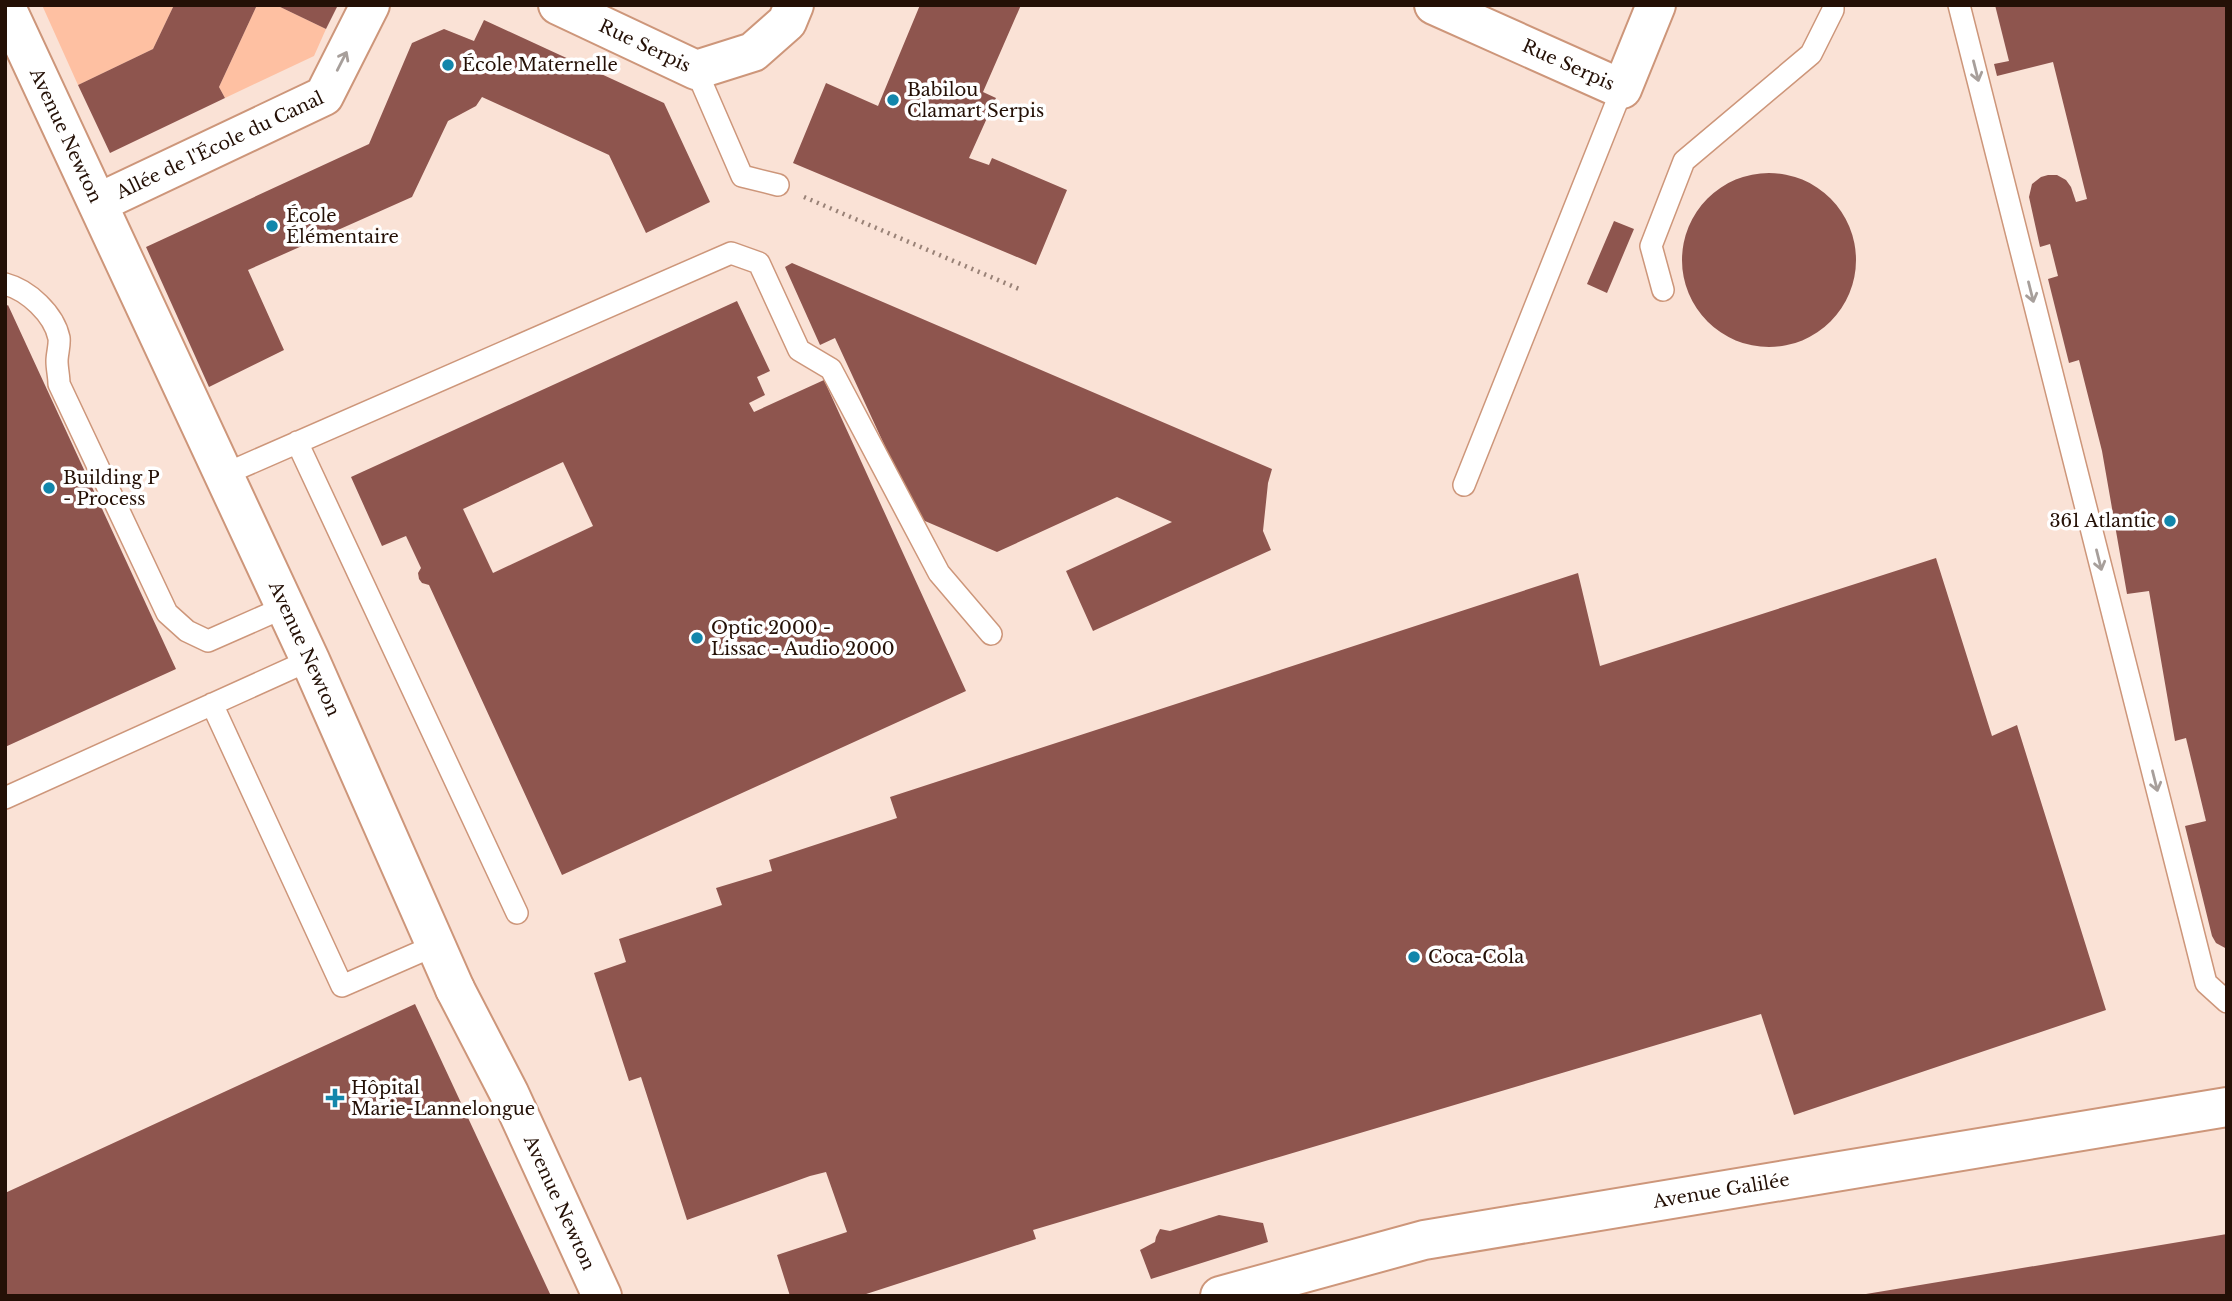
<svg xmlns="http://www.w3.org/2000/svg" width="2232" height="1301" font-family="'Libre Baskerville',serif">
	<rect width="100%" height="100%" fill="#fae2d6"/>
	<path fill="#fec0a2" d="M42 5H174L153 49 78 85Z
		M257 5H276L326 29 314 56 225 98 219 87Z"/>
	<path fill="#8e554e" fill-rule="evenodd" d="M174 5H257L219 87 225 98 110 153 78 85 153 49Z
		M276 5H338L326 29Z
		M920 5H1021L983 92 996 98 969 158 989 165 992 158 1067 190 1036 265 793 163 826 83 878 106Z
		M1995 5H2227V949L2216 943 2212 936 2185 826 2206 821 2186 738 2175 741 2149 591 2127 594 2102 451 2079 360 2069 363 2048 279 2058 276 2050 244 2040 247 2029 197 2032 184 2041 177 2048 175H2057L2066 180 2071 187 2076 202 2087 199 2053 62 1997 76 1994 64 2009 61Z
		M484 20 664 103 710 202 646 233 609 155 482 97 476 106 448 121 412 197 248 270 284 350 209 387 146 247 369 144 412 43 444 29 474 41Z
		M1682 260a87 87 0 1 1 174 0a87 87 0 1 1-174 0Z
		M1614 221 1634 229 1607 293 1587 284Z
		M792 263 1272 469 1268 483 1263 531 1271 550 1093 631 1066 571 1172 522 1117 497 997 552 918 518 835 338 820 345 785 267Z
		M737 301 770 371 757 377 765 395 749 403 754 412 824 380 966 691 562 875 429 585 422 583 419 579 418 573 421 568 406 536 382 546 351 477ZM563 462 593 526 493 573 463 509Z
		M8 305 176 669 5 747V307Z
		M1936 558 1992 736 2017 725 2106 1010 1794 1115 1761 1014 1033 1230 1036 1239 860 1296H790L777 1255 847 1232 826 1172 810 1176 687 1220 641 1077 629 1081 594 973 626 962 619 939 722 905 716 888 772 871 769 860 897 818 890 797 1578 573 1600 666Z
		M415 1004 551 1296H5V1193Z
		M1219 1215 1263 1223 1268 1242 1151 1279 1140 1250 1155 1242 1156 1237 1160 1229 1170 1231Z
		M2227 1234V1296H1867L1866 1294Z"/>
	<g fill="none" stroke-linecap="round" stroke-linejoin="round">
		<defs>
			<path id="service" d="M1959 5 2206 983 2227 1002
				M696 70 742 176 778 185
				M5 284C28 290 54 314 59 338 60 345 57 354 57 361 57 369 59 376 59 384L167 613 187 631 208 641 285 607
				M1663 290 1651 246 1684 161 1811 54 1833 10V5
				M297 442 517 913
				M223 475 731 253 759 263 799 350 831 369 939 573 991 634
				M1464 485 1622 89
				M212 704 342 986 436 945
				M5 798 310 660"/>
			<g id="minor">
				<path id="s1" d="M5 5 310 660 455 989"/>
				<path id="s2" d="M558 5 696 70 753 52 787 22 794 5"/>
				<path id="s3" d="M1434 5 1622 89 1656 5"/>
				<path id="s4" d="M98 203 324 96 370 5"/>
				<path id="s5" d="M1220 1296 1424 1240 2227 1107"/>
			</g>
			<g id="secondary">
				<path id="s6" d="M455 989 509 1093 602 1296"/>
			</g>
		</defs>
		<use href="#service" stroke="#cd967a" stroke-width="24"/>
		<use href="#minor" stroke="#cd967a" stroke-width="42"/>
		<use href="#secondary" stroke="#cd967a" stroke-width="42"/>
		<path stroke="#998277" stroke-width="4.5" stroke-dasharray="2 5" stroke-linecap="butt" d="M804 197 1019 289"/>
		<use href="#service" stroke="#fff" stroke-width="21"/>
		<use href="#minor" stroke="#fff" stroke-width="38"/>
		<use href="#secondary" stroke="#fff" stroke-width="38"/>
	</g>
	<defs><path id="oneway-shaft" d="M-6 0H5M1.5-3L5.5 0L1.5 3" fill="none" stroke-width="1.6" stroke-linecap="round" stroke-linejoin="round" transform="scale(1.75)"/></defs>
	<g stroke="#a79f9b">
		<use href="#oneway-shaft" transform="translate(342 61) rotate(-63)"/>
		<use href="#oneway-shaft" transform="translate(1976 71) rotate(76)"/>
		<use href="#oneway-shaft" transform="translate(2031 292) rotate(76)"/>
		<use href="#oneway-shaft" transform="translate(2099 560) rotate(76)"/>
		<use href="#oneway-shaft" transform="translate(2155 781) rotate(76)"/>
	</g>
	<g fill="#1286ab" stroke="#fff" stroke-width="2.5">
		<circle cx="448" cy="65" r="7"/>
		<circle cx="893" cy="100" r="7"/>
		<circle cx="272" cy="226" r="7"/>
		<circle cx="49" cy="488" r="7"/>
		<circle cx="2170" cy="521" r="7"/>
		<circle cx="697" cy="638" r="7"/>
		<circle cx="1414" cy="957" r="7"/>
		<path d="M331.5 1087.5h7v7h7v7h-7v7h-7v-7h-7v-7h7z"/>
	</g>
	<g text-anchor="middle" stroke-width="7" stroke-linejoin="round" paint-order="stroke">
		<g font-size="18" fill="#241006" stroke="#fff">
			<text dy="6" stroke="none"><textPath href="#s2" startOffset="96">Rue Serpis</textPath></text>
			<text dy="6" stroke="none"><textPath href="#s3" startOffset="147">Rue Serpis</textPath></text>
			<text dy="6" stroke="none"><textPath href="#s1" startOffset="144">Avenue Newton</textPath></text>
			<text dy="6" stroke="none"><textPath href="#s4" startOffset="135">Allée de l'École du Canal</textPath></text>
			<text dy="6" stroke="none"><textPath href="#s1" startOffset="710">Avenue Newton</textPath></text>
			<text dy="6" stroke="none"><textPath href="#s5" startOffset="513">Avenue Galilée</textPath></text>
			<text dy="6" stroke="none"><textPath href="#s6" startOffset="238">Avenue Newton</textPath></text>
		</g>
		<g font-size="18" fill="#241006" stroke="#fff" text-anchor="start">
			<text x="462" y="71">École Maternelle</text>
			<text x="907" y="96">Babilou<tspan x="907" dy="21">Clamart Serpis</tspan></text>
			<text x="286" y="222">École<tspan x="286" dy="21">Élémentaire</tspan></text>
			<text x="63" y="484">Building P<tspan x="63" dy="21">- Process</tspan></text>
			<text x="2156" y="527" text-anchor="end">361 Atlantic</text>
			<text x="711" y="634">Optic 2000 -<tspan x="711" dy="21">Lissac - Audio 2000</tspan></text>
			<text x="1428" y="963">Coca-Cola</text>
			<text x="351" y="1094">Hôpital<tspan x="351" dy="21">Marie-Lannelongue</tspan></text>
		</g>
	</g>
	<rect width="2232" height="1301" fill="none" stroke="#241006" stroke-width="14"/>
</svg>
